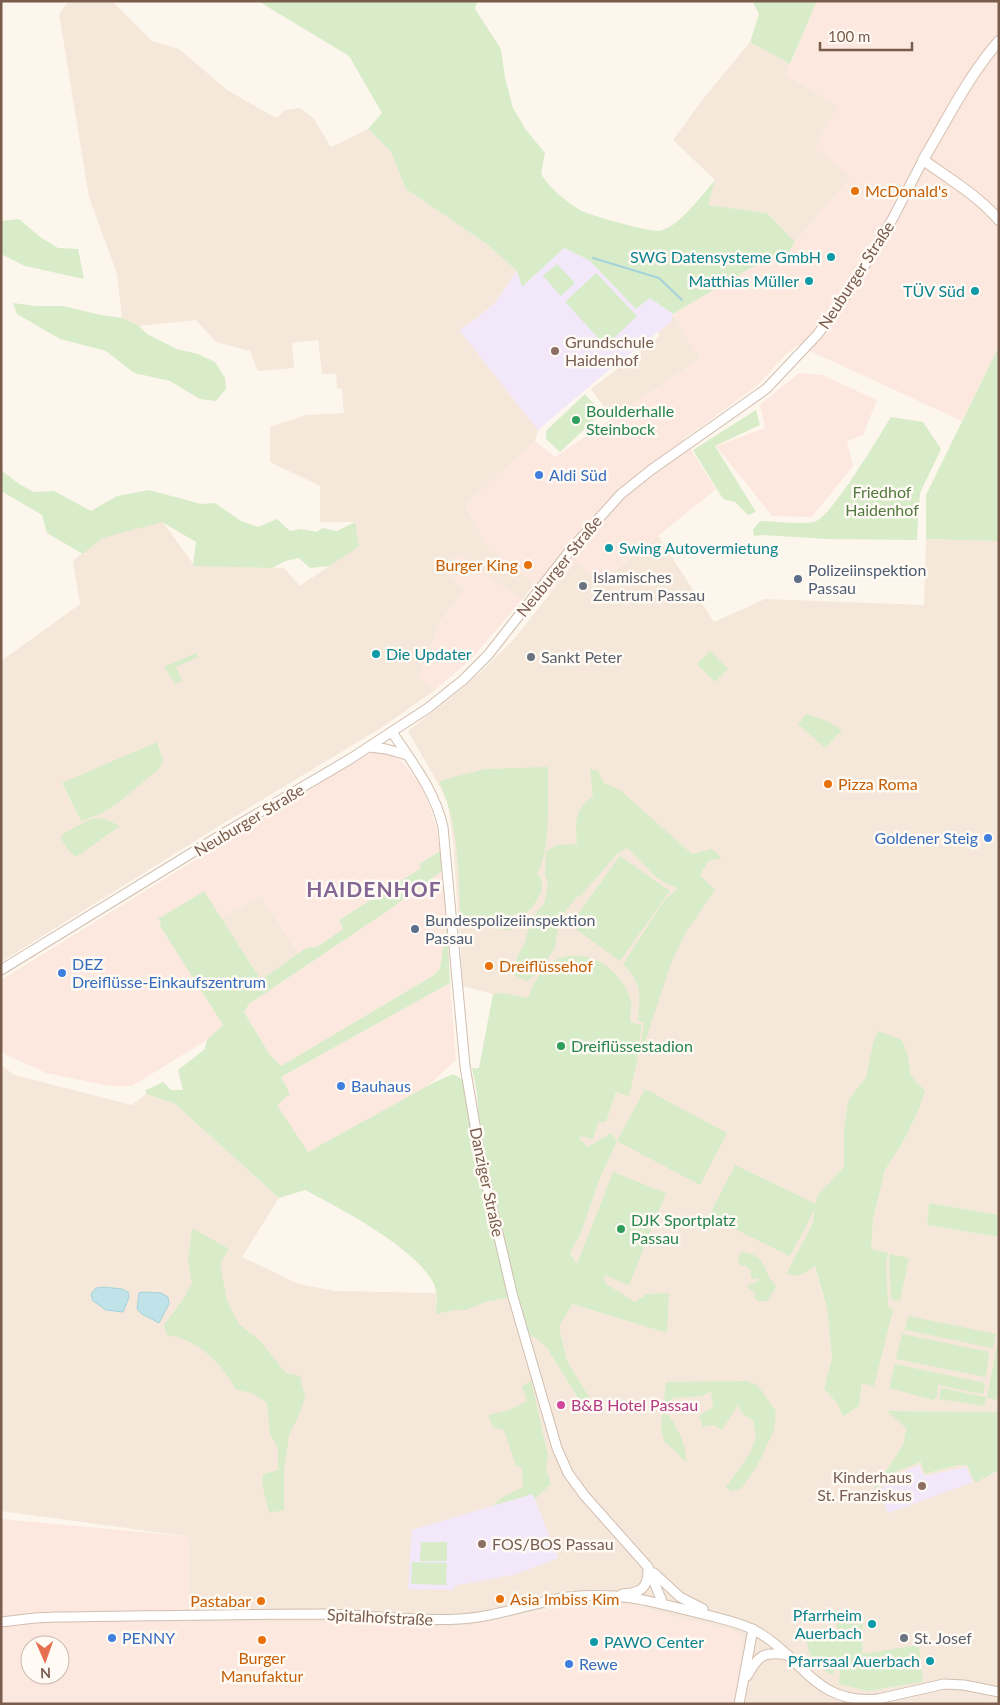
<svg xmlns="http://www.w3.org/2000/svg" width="1000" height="1705" font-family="Lato,sans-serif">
	<rect width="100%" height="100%" fill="#fdf6ec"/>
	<path fill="#f5e8da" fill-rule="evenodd" d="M69 1H112L152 41 179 49 227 90 276 118 286 110 300 108 313 118 331 147 368 129 391 152 406 189 488 245 517 271 495 303 477 318 460 330 538 430 535 441 466 505 490 550 535 583 522 600 465 590 440 622 419 675 435 690 381 728 224 823 1 962V661L80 604 73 561 102 537 162 521 194 565 284 568 300 586 358 546 355 522H320V486L270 462V427L306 415 344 413 342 389 337 388 336 374H322L318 340 292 343 294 368 258 371 250 351 216 342 196 320 139 326 122 318 117 274 89 197 59 14ZM157 742 162 754 81 821 62 784Z
		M750 42 790 64 786 75 839 106 851 177 795 242 767 213 708 205 715 180 673 140 703 99Z
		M673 314 700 359 613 418 591 389 660 336 658 332 671 322Z
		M658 536 714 622 765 599 924 605 926 539 999 541V1215L929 1203 927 1225 999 1237V1402L996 1412 887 1411 906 1427 903 1445 874 1490 895 1472 921 1462 926 1474 958 1465H967L972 1474 992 1475 999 1470V1704H736L674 1617 636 1605 557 1607 472 1625 449 1627H403L354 1622H188L189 1543 185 1536 1 1511V1065L14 1075 132 1105 146 1094 174 1103 279 1198 242 1257 299 1284 335 1291 436 1293V1314L454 1310H466L486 1302 513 1297 523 1333 537 1338 547 1348 588 1414 593 1403 567 1361 559 1327 572 1304 667 1333V1324L577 1264 570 1252 581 1233 600 1178 617 1141 611 1134 588 1147 579 1138 598 1122H606L616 1092 628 1095 637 1062 642 1025 630 1022 631 1004 540 974 528 998 504 993 493 994 463 986 453 840 448 805 441 789 408 731 452 697 483 670 514 639 576 561 601 582ZM873 1043 908 1056 911 1076 919 1109 904 1140 885 1170 873 1219 870 1248 873 1311 859 1406 843 1417 837 1403 824 1389 832 1358 827 1308 814 1265 786 1274 812 1225 817 1196 844 1167V1128L848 1102 866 1077ZM863 1613 861 1654 901 1686 865 1691 841 1670 834 1669 807 1636 836 1640Z
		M261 896 299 954 261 980 221 918Z"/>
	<path fill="#fde8e0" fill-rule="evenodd" d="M817 1H999V346L962 421 797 345 789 353 788 352 757 386 684 439 716 489 601 582 576 561 549 594 490 550 466 504 535 441 555 457 700 359 673 314 749 269 789 252 795 242 851 177 814 147 839 106 786 75Z
		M799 373 822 375 877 400 863 435 847 441 853 466 812 517 772 516 716 446 765 428 760 405Z
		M463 556 522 600 471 659 435 690 419 675 440 622 465 590 443 570 454 557Z
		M380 751 395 755 404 763 425 792 436 826 440 851 419 864 421 868 339 920 344 928 317 947 306 948 299 954 261 896 218 920 158 919 161 925 160 926 223 1025 207 1040 132 1086H110L46 1073 6 1055 1 1050V980L360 758 371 753Z
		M442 871 447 924 440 968 434 975 281 1066 270 1055 244 1012 249 1004 389 910Z
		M450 983 456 1060 422 1091 307 1153 276 1105 289 1094 281 1077Z
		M1 1519 185 1536 189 1543 188 1622H354L403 1627H449L472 1625 572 1605 600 1603 636 1605 674 1617 735 1630 743 1640 736 1704H1ZM30 1645H60V1675H30Z"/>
	<path fill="#f3e8fa" d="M563 248 589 260 636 309 650 298 673 314 671 322 598 379 538 430 459 330 477 318 495 303 517 271 523 286Z
		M919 1465 924 1476 966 1467 973 1482 888 1513 879 1491 896 1475Z
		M533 1494 558 1558 517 1574 454 1586V1590L408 1589 412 1530Z"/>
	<path fill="#d8ecc9" d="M258 1H477L475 9 501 49 505 78 513 108 526 130 545 153 541 174C550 188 565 201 580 210 588 215 650 232 659 231 678 228 702 195 715 180L708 205 767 213 795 242 789 252 749 269 673 314 650 298 636 309 589 260 564 248 522 287 517 271 488 245 406 189 391 152 368 129 382 113 349 56Z
		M752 1H817L790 64 750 42 759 14Z
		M19 219 40 237 58 248 78 249 84 279 25 266 1 254V221Z
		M557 264 575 283 561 296 543 276Z
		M596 273 637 316 606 346 565 302Z
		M13 303 36 306H63L101 315 122 318 139 326 147 334 177 349 198 354 215 362 225 378 226 389 216 401 200 399 170 381 134 373 106 351 60 339 17 314Z
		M999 346V541L926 539V495Z
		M585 394 602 413 560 452 546 439V431Z
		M756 410 760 425 715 446 756 512 748 515 735 502 723 499 693 450Z
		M891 417 923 422 941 449 920 493 917 540 828 539 762 535 754 536 753 529 760 521C777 521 797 525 814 522 831 518 879 436 891 417Z
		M1 470 19 484 34 492 54 491 91 511 117 496 149 490 201 504 215 503 241 521 258 527 277 519 290 531 301 529 317 532 322 528 337 531 355 522 359 546 330 566 310 568 299 558 285 561 272 568 193 566 196 542 162 522 102 538 83 554 47 533 42 515 1 491Z
		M710 651 728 669 715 682 697 664Z
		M196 653 198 657 176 667 182 681 175 684 164 667Z
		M806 714 827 721 842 730 825 748 798 724Z
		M157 742 163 759 160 768 119 802 102 813 81 821 62 783Z
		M548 767C547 799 552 845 537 874 551 886 534 905 525 915L513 914 511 931 461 923C458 876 460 825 439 781L485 769Z
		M590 769 598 771 604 783 620 790 692 854 712 849 722 858 708 861 700 875 715 890 686 932 672 961 643 1048 641 1045 644 1023 638 1020C640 993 643 985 623 964L664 901 678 888C675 887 671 886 667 884 651 876 641 859 627 848L618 853 581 895 577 897 560 918 555 947 544 966 528 981 513 975 518 955 525 943 531 919 544 904 548 885 545 874 546 852 556 845 577 844C575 821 574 811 593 796Z
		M97 818 107 820 120 826 76 857C69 852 64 845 61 837L63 834 88 820Z
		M440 851 442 871 389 910 249 1004 244 1012 270 1055 281 1066 434 975 440 968 447 924 450 983 281 1077 290 1094 277 1105 308 1152 433 1083 453 1074 464 1080 480 1157 477 1093 472 1068H479L493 994 504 993 528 998C533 985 539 971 551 963 582 942 624 969 631 1002 632 1008 630 1016 630 1022L642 1025 637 1062 629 1096 616 1092 606 1122H598L593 1139 581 1136 579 1138 588 1147 611 1133 617 1141 645 1089 727 1133 700 1185 617 1141 600 1178 581 1233 570 1253 577 1264 613 1172 666 1193 629 1285 604 1275 605 1283 635 1302 647 1294 669 1293 667 1333 572 1304 559 1327 567 1361 593 1403 588 1414 547 1348 536 1338 523 1333 513 1297 486 1302 466 1310H454L436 1314C436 1305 438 1293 434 1284 415 1247 341 1209 305 1190L279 1198 174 1103 146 1094V1090L163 1082 171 1090H183L178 1070 205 1049 207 1040 223 1025 160 926 161 924 158 919 204 891 261 980 306 948 317 947 343 929 339 920 421 868 419 864Z
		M620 856 670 891 620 961 570 925Z
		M878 1031 902 1040 908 1056 911 1076 925 1091 919 1109 904 1140 885 1170 873 1219 871 1249 888 1253 886 1263 888 1306 893 1310 874 1386 862 1383 859 1406 843 1417 837 1403 824 1389 832 1358 827 1308 815 1266 799 1276 786 1274 812 1225 815 1209 790 1256 709 1216 735 1165 816 1204 817 1196 844 1167V1128L848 1101 866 1077 873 1043Z
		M929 1203 999 1215V1237L927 1225Z
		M192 1228 229 1249 220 1264 227 1301 239 1324 261 1342 286 1373 300 1376 305 1397 301 1411 289 1435 284 1471V1510L269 1513 262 1483 263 1474 278 1470V1449L270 1434 267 1403 252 1393 236 1390C222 1363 198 1339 167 1335L164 1325 184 1298 192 1283 188 1260Z
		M740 1252C761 1253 763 1263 770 1280L774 1282 776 1287 767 1301H758L754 1297 756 1292 755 1291 753 1292 746 1286 757 1282 758 1278 752 1279 750 1274 752 1271 744 1265 741 1266 738 1263Z
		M890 1254 909 1258 900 1301 891 1299 889 1262Z
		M908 1316 996 1334 993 1348 905 1330Z
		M902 1334 989 1352 986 1377 896 1359Z
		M999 1335V1399L998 1400 987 1398Z
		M895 1364 985 1383 983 1394 938 1385 937 1396 933 1400 889 1388Z
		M531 1380 548 1456 546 1467 551 1484 535 1499 532 1494 492 1506 501 1498 523 1487 522 1468 516 1466 504 1430 493 1427 488 1415 510 1410 527 1401 522 1387Z
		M747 1381 757 1385 776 1411 774 1430 758 1464 742 1488 731 1491 726 1487 750 1453 756 1436 753 1421 741 1412 738 1405 722 1430 713 1425 703 1427 699 1416 713 1407 711 1391 702 1396 673 1398 667 1414C679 1428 685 1444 687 1463L664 1441 661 1428 666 1382Z
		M941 1388 986 1397 984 1406 939 1399Z
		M999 1402V1470L975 1483 967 1465H958L925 1474 921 1462 895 1472 872 1492 903 1445 906 1428 887 1411 996 1412Z
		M421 1542H447V1561H420Z
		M412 1562 447 1563 446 1585 411 1584Z
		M863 1613 862 1654 919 1645 923 1682 868 1691 839 1684 840 1670 834 1669 833 1676C817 1665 807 1656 806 1636L836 1640 837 1614Z"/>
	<path fill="#bfe3e8" stroke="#a5d3da" d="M104 1287 122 1289 128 1292 129 1297 123 1312 106 1310 93 1301 91 1294 96 1288Z
		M143 1292 161 1293 168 1297 169 1304 159 1323 142 1314 137 1309 139 1293Z"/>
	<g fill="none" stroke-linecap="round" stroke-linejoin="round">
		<path stroke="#a5d3da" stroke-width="2" d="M593 258 659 278 682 300"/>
		<defs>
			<path id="tertiary" d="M392 732C413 764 434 789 443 827L465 1066 481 1161 513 1297 557 1448 568 1473 584 1495 648 1567 663 1604
				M369 747 386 749 407 755
				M1 970 221 835 350 759 428 708 463 680 488 655 572 548 621 494 651 470 766 389 817 335 841 303 859 275 893 218 923 160
				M654 1573 680 1597 703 1609
				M622 1594C640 1593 648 1589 648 1570
				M1 1622 35 1618 56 1617C146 1616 236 1614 326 1614 370 1615 414 1622 459 1619 496 1617 531 1603 568 1597 589 1595 611 1595 632 1598 657 1602 682 1609 707 1615 722 1619 738 1622 752 1629 802 1654 812 1705 878 1699L944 1684 964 1685 999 1692
				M747 1676C759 1655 763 1651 788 1655
				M739 1704 753 1629"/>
			<path id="secondary" d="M999 41C968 76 947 120 923 160 950 179 977 195 999 220"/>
		</defs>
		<use href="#tertiary" stroke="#d1beb0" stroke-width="11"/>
		<use href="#secondary" stroke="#d6c0b0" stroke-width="12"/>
		<use href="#tertiary" stroke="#fff" stroke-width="9"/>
		<use href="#secondary" stroke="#fff" stroke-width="10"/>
	</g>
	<g fill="#e8710a" stroke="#fffaf3" stroke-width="2">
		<circle cx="855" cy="191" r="5"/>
		<circle cx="528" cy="565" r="5"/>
		<circle cx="828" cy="784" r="5"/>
		<circle cx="489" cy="966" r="5"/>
		<circle cx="500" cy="1599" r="5"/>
		<circle cx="261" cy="1601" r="5"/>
		<circle cx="262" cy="1640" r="5"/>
	</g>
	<g fill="#0f9aa8" stroke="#fffaf3" stroke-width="2">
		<circle cx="831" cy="257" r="5"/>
		<circle cx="809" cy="281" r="5"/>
		<circle cx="975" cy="291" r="5"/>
		<circle cx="609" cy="548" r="5"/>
		<circle cx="376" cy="654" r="5"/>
		<circle cx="872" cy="1624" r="5"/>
		<circle cx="594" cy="1642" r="5"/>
		<circle cx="930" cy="1661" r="5"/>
	</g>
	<g fill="#8d6e63" stroke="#fffaf3" stroke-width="2">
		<circle cx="555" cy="351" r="5"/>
		<circle cx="922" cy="1486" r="5"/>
		<circle cx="482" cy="1544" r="5"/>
	</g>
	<g fill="#2e9e5b" stroke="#fffaf3" stroke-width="2">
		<circle cx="576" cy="420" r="5"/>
		<circle cx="561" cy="1046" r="5"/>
		<circle cx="621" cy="1229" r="5"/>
	</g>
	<g fill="#3f7fe0" stroke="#fffaf3" stroke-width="2">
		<circle cx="539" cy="475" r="5"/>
		<circle cx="988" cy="838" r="5"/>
		<circle cx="62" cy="973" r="5"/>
		<circle cx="341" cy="1086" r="5"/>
		<circle cx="112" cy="1638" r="5"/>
		<circle cx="569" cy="1664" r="5"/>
	</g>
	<g fill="#5c6f8a" stroke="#fffaf3" stroke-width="2">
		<circle cx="798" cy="579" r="5"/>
		<circle cx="415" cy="929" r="5"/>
	</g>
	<g fill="#6b7280" stroke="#fffaf3" stroke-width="2">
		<circle cx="583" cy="586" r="5"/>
		<circle cx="531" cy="657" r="5"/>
		<circle cx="904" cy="1638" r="5"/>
	</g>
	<circle fill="#d1479c" stroke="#fffaf3" stroke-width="2" cx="561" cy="1405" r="5"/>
	<g text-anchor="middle" stroke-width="5" stroke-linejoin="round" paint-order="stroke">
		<g font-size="16" fill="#c56008" stroke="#fffaf3" text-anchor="start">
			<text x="865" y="197">McDonald's</text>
			<text x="518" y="571" text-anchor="end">Burger King</text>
			<text x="838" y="790">Pizza Roma</text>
			<text x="499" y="972">Dreiflüssehof</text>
			<text x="510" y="1605">Asia Imbiss Kim</text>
			<text x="251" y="1607" text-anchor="end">Pastabar</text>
			<text x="262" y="1664" text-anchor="middle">Burger<tspan x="262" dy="18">Manufaktur</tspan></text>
		</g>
		<g font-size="16" fill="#0d838f" stroke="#fffaf3" text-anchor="end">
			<text x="821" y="263">SWG Datensysteme GmbH</text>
			<text x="799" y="287">Matthias Müller</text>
			<text x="965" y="297">TÜV Süd</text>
			<text x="619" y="554" text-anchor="start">Swing Autovermietung</text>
			<text x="386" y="660" text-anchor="start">Die Updater</text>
			<text x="862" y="1621">Pfarrheim<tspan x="862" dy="18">Auerbach</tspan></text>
			<text x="604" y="1648" text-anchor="start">PAWO Center</text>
			<text x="920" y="1667">Pfarrsaal Auerbach</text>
		</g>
		<g font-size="16" fill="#7a5c4d" stroke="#fffaf3">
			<text transform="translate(856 275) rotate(-57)" y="6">Neuburger Straße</text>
			<text transform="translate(559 566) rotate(-51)" y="6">Neuburger Straße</text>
			<text transform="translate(249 820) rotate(-31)" y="6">Neuburger Straße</text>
			<text transform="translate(487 1182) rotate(78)" y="6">Danziger Straße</text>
			<text transform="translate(380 1617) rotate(3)" y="6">Spitalhofstraße</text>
		</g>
		<g font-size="16" fill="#785e54" stroke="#fffaf3" text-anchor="start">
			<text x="565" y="348">Grundschule<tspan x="565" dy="18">Haidenhof</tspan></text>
			<text x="912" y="1483" text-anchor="end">Kinderhaus<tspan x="912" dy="18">St. Franziskus</tspan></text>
			<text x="492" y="1550">FOS/BOS Passau</text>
		</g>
		<g font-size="16" fill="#27864d" stroke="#fffaf3" text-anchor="start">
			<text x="586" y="417">Boulderhalle<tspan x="586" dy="18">Steinbock</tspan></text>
			<text x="571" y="1052">Dreiflüssestadion</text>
			<text x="631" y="1226">DJK Sportplatz<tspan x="631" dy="18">Passau</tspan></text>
		</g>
		<g font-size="16" fill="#366cbe" stroke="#fffaf3" text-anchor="start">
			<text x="549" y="481">Aldi Süd</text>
			<text x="978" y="844" text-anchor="end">Goldener Steig</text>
			<text x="72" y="970">DEZ<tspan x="72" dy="18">Dreiflüsse-Einkaufszentrum</tspan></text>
			<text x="351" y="1092">Bauhaus</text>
			<text x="122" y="1644">PENNY</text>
			<text x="579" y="1670">Rewe</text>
		</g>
		<g font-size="16" fill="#537a41" stroke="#fffaf3">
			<text x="882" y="498">Friedhof<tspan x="882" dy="18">Haidenhof</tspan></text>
		</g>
		<g font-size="16" fill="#4e5e75" stroke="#fffaf3" text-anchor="start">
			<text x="808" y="576">Polizeiinspektion<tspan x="808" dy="18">Passau</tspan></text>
			<text x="425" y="926">Bundespolizeiinspektion<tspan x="425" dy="18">Passau</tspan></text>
		</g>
		<g font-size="16" fill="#5b616d" stroke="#fffaf3" text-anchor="start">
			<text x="593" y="583">Islamisches<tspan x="593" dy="18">Zentrum Passau</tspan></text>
			<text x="541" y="663">Sankt Peter</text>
			<text x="914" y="1644">St. Josef</text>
		</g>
		<g font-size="16" fill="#b23c85" stroke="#fffaf3" text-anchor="start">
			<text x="571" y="1411">B&amp;B Hotel Passau</text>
		</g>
		<g font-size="21" font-weight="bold" letter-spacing="1" fill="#846695" stroke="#fffaf3">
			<text x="374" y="897">HAIDENHOF</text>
		</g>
	</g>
	<rect width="1000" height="1705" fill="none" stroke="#7a5c4d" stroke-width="5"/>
	<g transform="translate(45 1660) rotate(178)"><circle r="24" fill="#fffaf3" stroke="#cabbb1"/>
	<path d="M0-4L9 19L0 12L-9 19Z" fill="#e76f51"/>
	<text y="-8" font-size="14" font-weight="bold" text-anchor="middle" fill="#7a5c4d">N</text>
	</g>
	<path d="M820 42v8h92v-8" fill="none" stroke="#7a5c4d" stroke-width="2.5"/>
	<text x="828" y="42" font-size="15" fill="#7a5c4d" stroke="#fffaf3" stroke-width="4" paint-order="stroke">100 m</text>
</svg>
